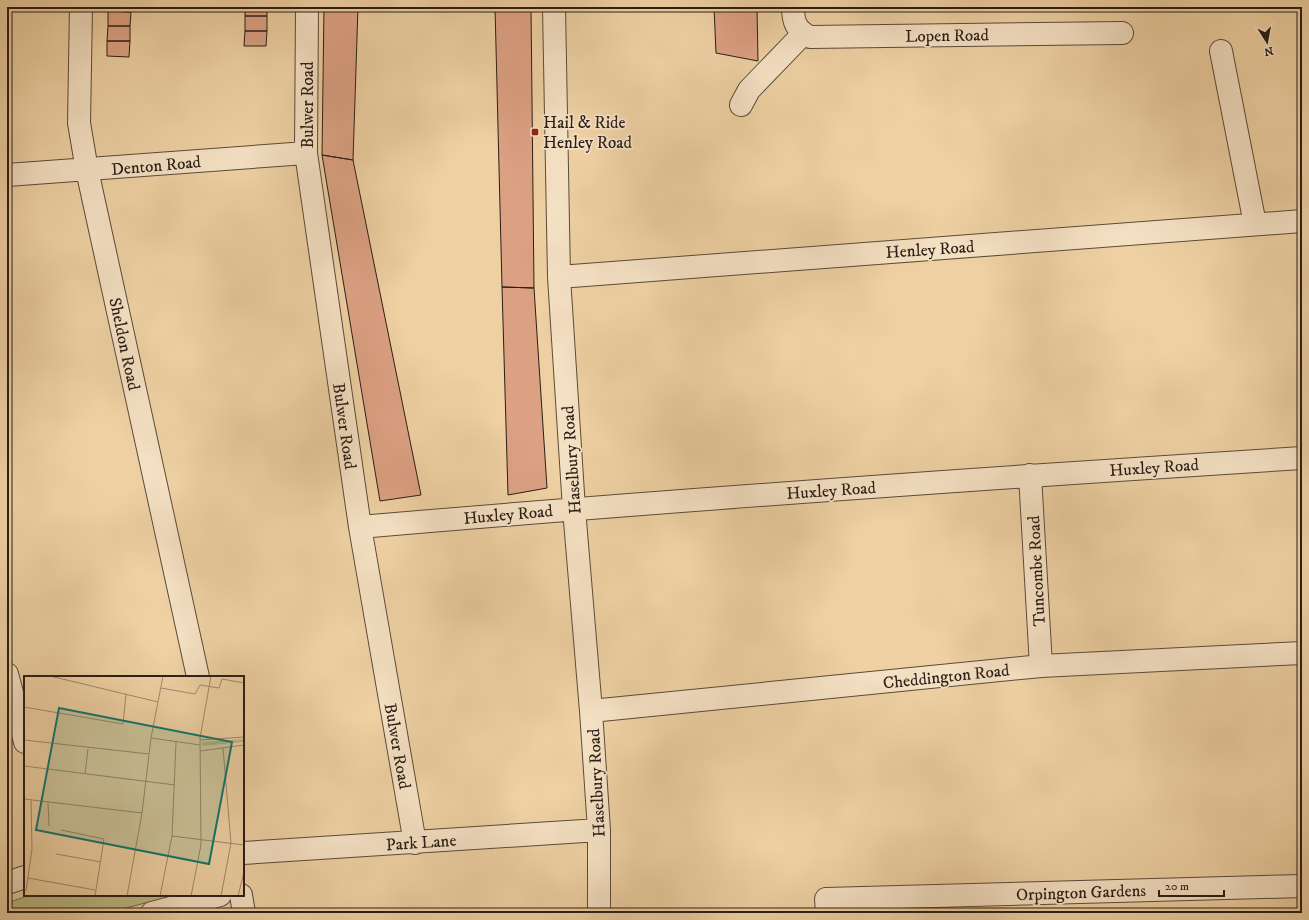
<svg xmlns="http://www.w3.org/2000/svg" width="1309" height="920" font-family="'IM FELL DW Pica',serif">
	<rect width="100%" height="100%" fill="#eed0a3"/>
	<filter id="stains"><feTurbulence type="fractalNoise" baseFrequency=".005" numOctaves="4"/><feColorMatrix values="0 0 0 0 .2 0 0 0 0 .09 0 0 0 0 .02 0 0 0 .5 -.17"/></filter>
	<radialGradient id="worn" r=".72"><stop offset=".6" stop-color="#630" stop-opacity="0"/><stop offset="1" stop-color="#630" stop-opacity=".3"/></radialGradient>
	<path fill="#bcba83" stroke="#736c4d" d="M30 895H176L107 913H7V903Z"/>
	<path fill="#dca183" stroke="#2a1e17" d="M108 7H131V12L108 11Z
		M245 7H267V16H245Z
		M324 7H358L353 160 322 155Z
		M495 7H531L534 288 502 287Z
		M714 7H757L758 61 716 53Z
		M108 11 131 12 130 26H108Z
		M245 16H267V31H245Z
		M108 26H130V41H107Z
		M245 31H267L266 46H244Z
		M107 41H130L129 57 107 56Z
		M322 155 353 160 421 495 380 501Z
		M502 287 534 288 547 488 508 495Z"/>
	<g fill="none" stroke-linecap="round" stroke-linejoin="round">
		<defs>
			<path id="minor" d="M81 7 79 123 87 170 198 677
				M307 7 306 153 360 527 415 843
				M554 7 559 277 574 509 591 711 599 830V913
				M793 7C793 22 796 30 810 37L1122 33
				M1221 51 1255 224
				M741 105 749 90 803 34
				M7 175 306 153
				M559 277 1302 221
				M1030 475 1041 666
				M360 527C673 500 988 478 1302 458
				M7 674 25 742
				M591 711 1041 666 1302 653
				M243 853 599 830
				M7 883 25 877
				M241 895 244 913
				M152 913 220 895
				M827 913 826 899 1302 886"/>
		</defs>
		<use href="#minor" stroke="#5b4a3a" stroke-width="24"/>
		<use href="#minor" stroke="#f4e0c3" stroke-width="22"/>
	</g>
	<rect fill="#8f2418" stroke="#f4e0c3" stroke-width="1.5" x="531" y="128" width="8" height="8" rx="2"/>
	<g text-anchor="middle" stroke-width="3.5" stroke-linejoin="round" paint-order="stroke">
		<g font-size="17" fill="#2a1e17" stroke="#f4e0c3">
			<text transform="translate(947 35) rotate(-1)" y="6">Lopen Road</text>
			<text transform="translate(307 105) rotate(-90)" y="6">Bulwer Road</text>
			<text transform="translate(156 165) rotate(-5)" y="6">Denton Road</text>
			<text transform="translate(930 249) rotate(-4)" y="6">Henley Road</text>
			<text transform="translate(125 344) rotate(78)" y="6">Sheldon Road</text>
			<text transform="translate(345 426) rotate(82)" y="6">Bulwer Road</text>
			<text transform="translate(571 460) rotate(-94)" y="6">Haselbury Road</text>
			<text transform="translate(1154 467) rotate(-4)" y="6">Huxley Road</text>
			<text transform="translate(831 490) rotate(-4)" y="6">Huxley Road</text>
			<text transform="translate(508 514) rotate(-5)" y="6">Huxley Road</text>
			<text transform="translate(1036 571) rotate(-93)" y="6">Tuncombe Road</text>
			<text transform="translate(946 676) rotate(-6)" y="6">Cheddington Road</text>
			<text transform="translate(398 746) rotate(80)" y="6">Bulwer Road</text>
			<text transform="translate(596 783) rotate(-93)" y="6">Haselbury Road</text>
			<text transform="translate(421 842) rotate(-4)" y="6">Park Lane</text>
			<text transform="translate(1081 892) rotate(-2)" y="6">Orpington Gardens</text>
		</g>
		<g font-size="17" fill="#2a1e17" stroke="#f4e0c3" text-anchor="start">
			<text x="543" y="128">Hail &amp; Ride<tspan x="543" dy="20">Henley Road</tspan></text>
		</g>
	</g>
	<g transform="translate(24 676)">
		<rect width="220" height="220" fill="#eed0a3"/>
		<path d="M220 63V66L178 70V66Z" fill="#bcba83"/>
		<path fill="none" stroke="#a0896b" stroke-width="1" d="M26 0 134 26M137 12 171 18 176 9 195 12 198 3 220 7M0 31 99 48 102 18M127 62 176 69M0 64 125 78M176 64 220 61M176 75 220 69M0 90 151 109M61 98 64 73M0 123 118 137M24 126 25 150M37 154 80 163 71 220M148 160 220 169M32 178 77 186M4 202 71 214M2 215 8 173 7 124M103 220 118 137 127 62 139 0M136 220 148 160 152 66M167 220 177 169 176 62 187 0M197 220 207 167 199 72M214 220 220 196"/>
		<path fill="#0f766e" fill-opacity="0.15" stroke="#0f766e" stroke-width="2" d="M35 32 208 66 185 188 12 154Z"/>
		<rect width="220" height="220" fill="none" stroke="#2a1e17" stroke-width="2"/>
	</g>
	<rect width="1309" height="920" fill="none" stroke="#eed0a3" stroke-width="24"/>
	<rect x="8" y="8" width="1293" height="904" fill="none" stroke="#2a1e17" stroke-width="2"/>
	<rect x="12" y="12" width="1285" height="896" fill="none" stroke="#2a1e17"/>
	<g transform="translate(1267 42) rotate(169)" stroke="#f4e0c3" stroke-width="3" paint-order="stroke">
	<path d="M0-3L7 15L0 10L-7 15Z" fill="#2a1e17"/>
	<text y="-6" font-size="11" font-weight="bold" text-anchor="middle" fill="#2a1e17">N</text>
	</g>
	<path d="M1159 890v6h65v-6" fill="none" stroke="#2a1e17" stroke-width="2"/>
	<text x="1165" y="890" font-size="12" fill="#2a1e17" stroke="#f4e0c3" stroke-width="3" paint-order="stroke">20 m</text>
	<rect width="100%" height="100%" filter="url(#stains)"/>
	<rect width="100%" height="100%" fill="url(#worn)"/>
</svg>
